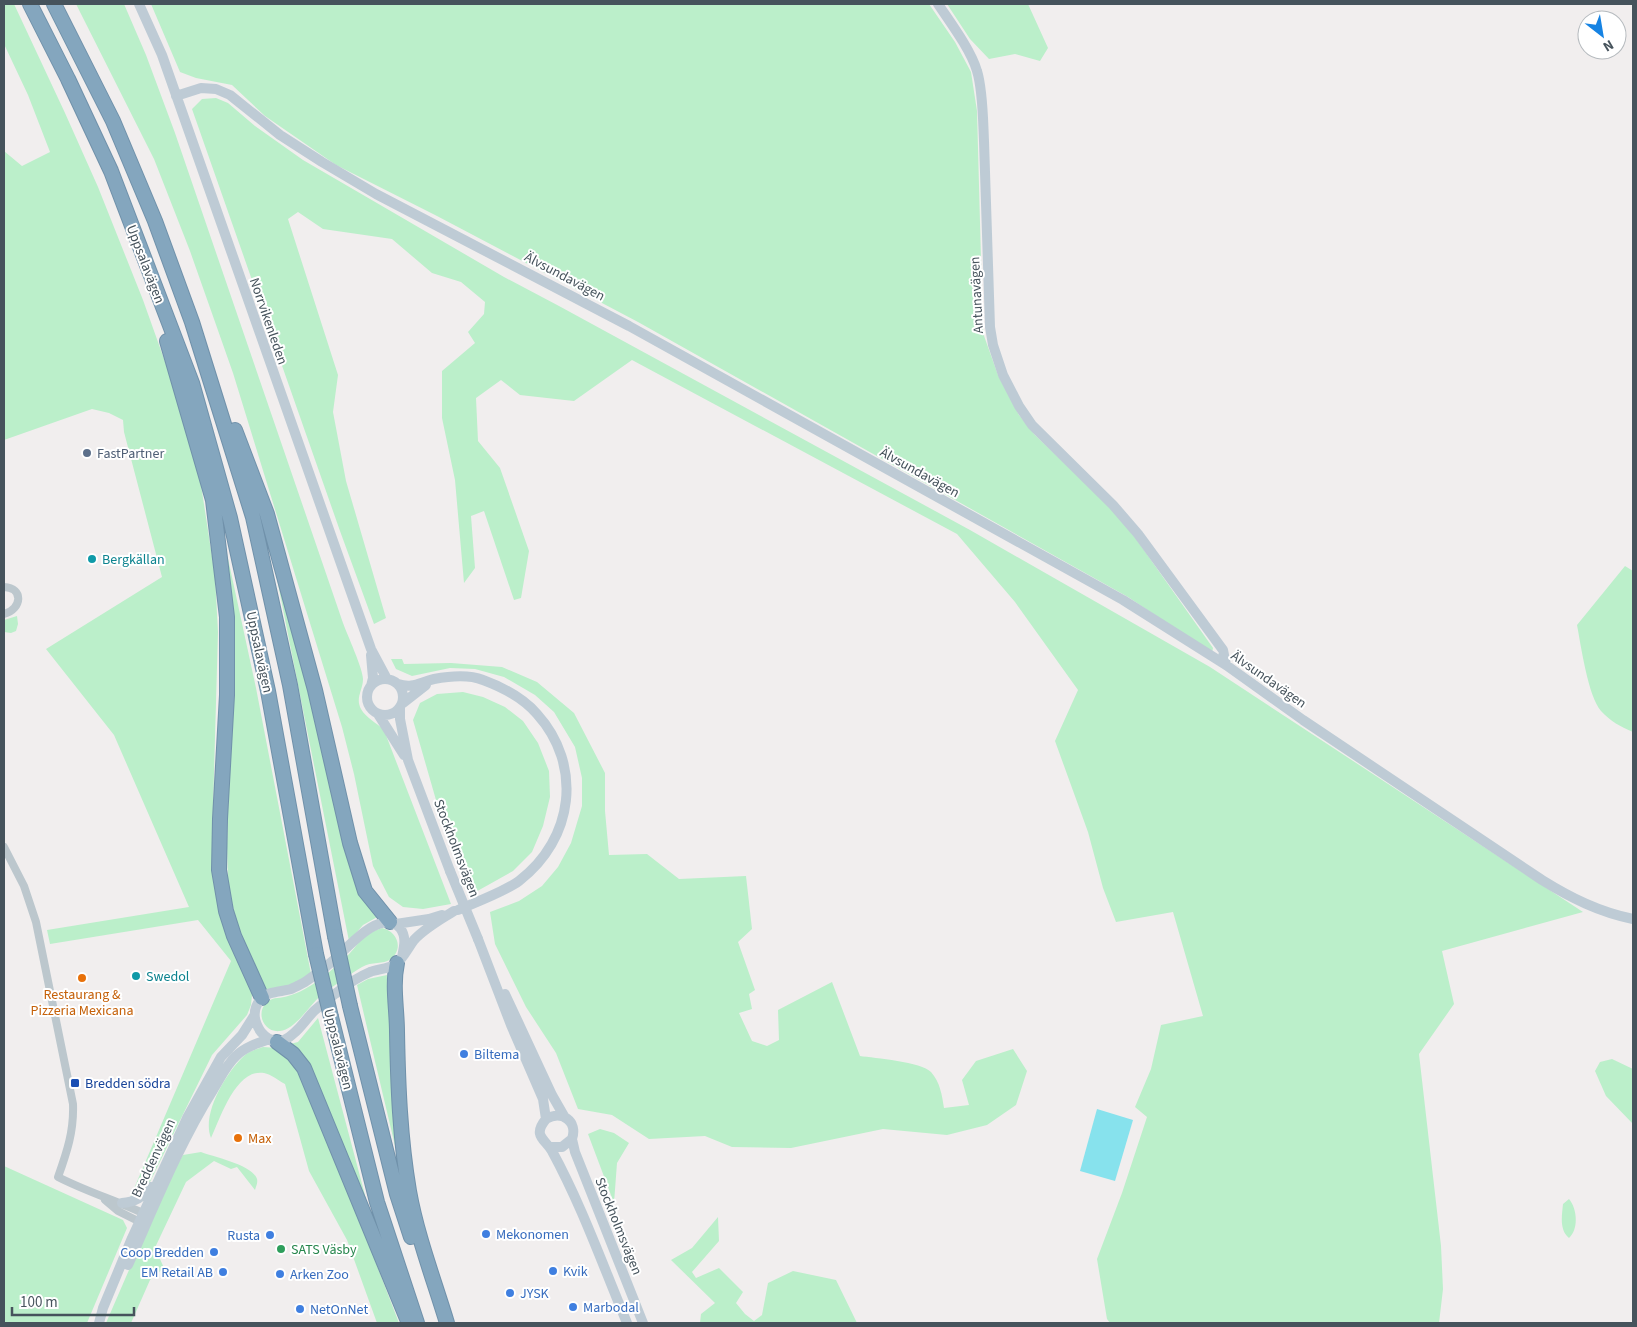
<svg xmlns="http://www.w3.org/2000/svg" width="1637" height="1327" font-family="'Source Sans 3',sans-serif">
	<rect width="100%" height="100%" fill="#f1eeee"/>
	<path fill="#bbefca" d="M4 4H14L65 113 98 187 143 300 179 401 201 485 215 576 218 632 212 844 219 905 251 986 252 995 251 1005 247 1015 212 1055 148 1186 130 1198 231 961 198 920 50 944 47 930 189 907 114 735 46 649 162 577 124 432 123 420 109 413 92 409 4 440V151L22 166 50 152 28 95 4 44Z
		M76 4H124L146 55 175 133 343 623C347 634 363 669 363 679 363 690 355 698 361 709 366 718 377 723 384 730L451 904 423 909 403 907 389 897 373 866 354 774 342 727 233 373 190 251 154 159Z
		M151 4H929L955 42 971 72 977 111 983 333 998 375 1019 415 1035 435 1109 506 1134 536 1213 648 1212 653 1128 597 638 322 437 216 336 165 265 116 232 85 196 78 180 72Z
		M947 4H1028L1048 48 1040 61 1015 54 989 59 970 39Z
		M216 98 228 103 255 126 303 160 504 277 559 306 970 530 1210 667 1583 912 1442 951 1454 1004 1419 1054 1441 1246 1443 1289 1439 1323H1110L1107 1319 1097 1259 1122 1193 1147 1117 1135 1107 1151 1069 1161 1025 1203 1016 1173 912 1116 922 1103 888 1088 832 1055 741 1078 690 1015 602 957 534 632 360 574 401 520 395 501 380 476 398 478 441 500 468 529 551 521 598 514 600 484 511 471 516 475 568 464 583 455 480 442 418V371L475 343 468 332 484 314 485 302 461 282 432 273 392 239 323 229 298 212 288 219 338 375 333 412 346 481 386 618 374 624 340 531 192 109 202 99Z
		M270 544 310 687 379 916 363 925 349 941Z
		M227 554 256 688 311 974 292 985 266 990 241 935 234 912 228 882 227 846 233 641Z
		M1625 566 1633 571V732C1621 727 1610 721 1601 711 1588 696 1581 646 1577 625Z
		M17 616 18 624 16 631 11 633 4 632V620Z
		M391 659H402L404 664 451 663 502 667 537 682 574 713 605 773V811L609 855 647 854 679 879 746 876 752 929 738 942 755 990 749 994 752 1009 739 1013 752 1041 767 1046 779 1040 778 1010 832 982 860 1056C874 1058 922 1062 931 1072 940 1082 942 1095 944 1108L969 1105 962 1080 976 1061 1013 1049 1027 1071 1016 1105 987 1125 947 1135 883 1129 791 1148 732 1147 705 1136 649 1139 612 1115 578 1109 556 1053 526 1007 495 944 490 912 519 901 542 886 558 867 571 843 582 806V778L575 747 554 712 535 695 504 677 475 669 450 668 412 676 396 669Z
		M463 692 483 697 505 707 523 721 538 743 549 771 550 797 543 826 532 852 513 871 472 894 436 800 413 720 420 703 437 694Z
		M382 928C397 931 404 948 391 959 383 965 372 961 362 967 350 974 337 984 325 992 311 1002 296 1030 280 1031 264 1033 255 1013 267 1002 274 996 281 999 288 996 309 991 335 968 350 953 356 947 361 938 368 933 372 931 378 930 382 928Z
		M387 975 396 1150 357 985 368 979Z
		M318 1018 370 1214 310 1065 303 1055 290 1044 298 1042Z
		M263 1047 278 1048 292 1058 302 1077 351 1198 399 1323H377L347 1240 309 1171 285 1084C279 1081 271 1074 264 1073 236 1068 220 1119 211 1138 201 1114 227 1071 245 1055 250 1051 257 1049 263 1047Z
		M1612 1059 1633 1069V1124L1606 1096 1595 1071 1600 1062Z
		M600 1129 614 1133 629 1143 617 1163 614 1203 588 1134Z
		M201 1152C214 1157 253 1165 257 1179 258 1183 256 1186 255 1190L237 1167 231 1169 214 1161 186 1182 152 1254 160 1259 164 1268 150 1280 131 1323H106L168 1180 183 1155Z
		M4 1166 123 1220 127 1228 87 1323H4Z
		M1569 1199C1577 1208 1579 1229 1569 1238 1559 1230 1562 1215 1563 1204Z
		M718 1217 719 1241 692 1272 696 1278 719 1268 743 1292 736 1303 745 1314 754 1321 762 1315 768 1283 793 1271 836 1280 857 1323H700L701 1314 715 1303 671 1260 692 1248Z"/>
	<path fill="#87e2ed" d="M1097 1109 1133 1120 1115 1181 1080 1171Z"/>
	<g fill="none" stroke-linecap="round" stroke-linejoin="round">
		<defs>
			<path id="highway" d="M30 4 68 79 111 171 192 383 230 518 268 691 316 954
				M54 4 113 121 155 221 192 322 253 517 290 685 335 936
				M167 341 213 500 227 617V695L220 819 219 870 226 911 234 936 262 998
				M235 430 267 514 315 690 350 843 365 891 390 922
				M397 963C392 986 397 1009 397 1032 398 1086 400 1138 409 1191 417 1236 434 1280 447 1323
				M350 1006 397 1194 411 1237
				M331 1017 377 1202 417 1323
				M277 1042 293 1054 304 1068 408 1321"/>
		</defs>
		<use href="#highway" stroke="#7091aa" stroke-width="16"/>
		<path stroke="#bcc7cd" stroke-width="8" d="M4 587C24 588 22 609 4 614
			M4 847 24 886 36 922 73 1104C74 1131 67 1152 58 1177 87 1192 118 1201 147 1215
			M105 1200 118 1211 144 1224"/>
		<path stroke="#becbd5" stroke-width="10" d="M139 4 162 55 371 649 387 679
			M938 4C950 22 971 50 977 71 983 90 983 121 984 141L990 327 993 345 1003 375 1019 406 1032 425 1113 505 1138 534 1223 650 1226 665
			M176 96 201 88 216 89 230 95 280 135 322 162 376 194 629 326 1123 600 1226 665 1303 720 1542 880C1571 898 1599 912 1633 919
			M367 697a18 18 0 1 1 36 0a18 18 0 1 1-36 0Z
			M398 684C413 689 420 682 434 679 450 676 468 674 483 680 502 687 524 699 537 714 583 765 574 839 519 881 504 892 476 902 458 910
			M371 686 373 678 371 655
			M403 703 426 685
			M400 708V719L408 760 450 871
			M378 714 404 755
			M396 924 429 919 442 915
			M478 939 511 1025 543 1099 546 1119
			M402 957C404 947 407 937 400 928 382 907 348 947 335 959 326 967 315 975 305 982 301 984 296 987 291 989 281 992 267 991 260 1000 252 1010 254 1022 261 1032 267 1039 275 1044 284 1040 297 1034 305 1020 314 1011 321 1005 328 999 335 994 345 986 358 977 370 972 378 969 388 969 396 964 403 959 408 948 414 940 425 928 440 920 454 911
			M505 994 552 1095 564 1116
			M572 1139 575 1152 643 1323
			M550 1147H562L572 1139C578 1121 562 1110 546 1119 532 1136 545 1139 552 1151 582 1206 603 1266 627 1323
			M122 1203C135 1202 143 1197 151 1187
			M128 1265C154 1207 179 1144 213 1090 220 1079 226 1065 236 1056 245 1047 258 1043 270 1039
			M99 1323 103 1308 132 1238 187 1118 221 1057 242 1035 254 1016"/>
		<use href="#highway" stroke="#84a6be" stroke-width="14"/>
		<defs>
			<path id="highway-bridge" d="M335 936 350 1006
				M316 954 331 1017"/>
		</defs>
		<use href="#highway-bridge" stroke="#7091aa" stroke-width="16" stroke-linecap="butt"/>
		<path stroke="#becbd5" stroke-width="10" d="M450 871 478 939"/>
		<use href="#highway-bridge" stroke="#84a6be" stroke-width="14"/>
	</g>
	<circle fill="#5c6f8a" stroke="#fff" stroke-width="2" cx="87" cy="453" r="5"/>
	<g fill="#0f9aa8" stroke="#fff" stroke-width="2">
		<circle cx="92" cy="559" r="5"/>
		<circle cx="136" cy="976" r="5"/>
	</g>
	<g fill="#e8710a" stroke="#fff" stroke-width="2">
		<circle cx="82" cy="978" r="5"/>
		<circle cx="238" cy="1138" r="5"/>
	</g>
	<g fill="#3f7fe0" stroke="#fff" stroke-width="2">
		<circle cx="464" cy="1054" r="5"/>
		<circle cx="486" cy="1234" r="5"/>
		<circle cx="270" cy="1235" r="5"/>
		<circle cx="214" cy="1252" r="5"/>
		<circle cx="553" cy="1271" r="5"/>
		<circle cx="223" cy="1272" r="5"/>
		<circle cx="280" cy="1274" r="5"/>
		<circle cx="510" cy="1293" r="5"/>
		<circle cx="573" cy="1307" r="5"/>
		<circle cx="300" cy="1309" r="5"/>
	</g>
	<rect fill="#1a4fb4" stroke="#fff" stroke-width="2" x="70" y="1078" width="10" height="10" rx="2.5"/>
	<circle fill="#2e9e5b" stroke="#fff" stroke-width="2" cx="281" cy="1249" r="5"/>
	<g text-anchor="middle" stroke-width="4" stroke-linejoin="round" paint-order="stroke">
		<g font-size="14" fill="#46535c" stroke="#fff">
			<text transform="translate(146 264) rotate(69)" y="5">Uppsalavägen</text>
			<text transform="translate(565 276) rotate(28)" y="5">Älvsundavägen</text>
			<text transform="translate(976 295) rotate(-93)" y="5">Antunavägen</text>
			<text transform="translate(269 321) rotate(71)" y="5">Norrvikenleden</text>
			<text transform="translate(920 472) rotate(29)" y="5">Älvsundavägen</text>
			<text transform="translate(260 652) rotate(78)" y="5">Uppsalavägen</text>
			<text transform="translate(1269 679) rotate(35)" y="5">Älvsundavägen</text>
			<text transform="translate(457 848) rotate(69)" y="5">Stockholmsvägen</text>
			<text transform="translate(339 1049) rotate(76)" y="5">Uppsalavägen</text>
			<text transform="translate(153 1158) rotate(-65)" y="5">Breddenvägen</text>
			<text transform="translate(619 1226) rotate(68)" y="5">Stockholmsvägen</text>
		</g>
		<g font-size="14" fill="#4e5e75" stroke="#fff" text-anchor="start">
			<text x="97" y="458">FastPartner</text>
		</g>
		<g font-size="14" fill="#0d838f" stroke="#fff" text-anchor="start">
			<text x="102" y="564">Bergkällan</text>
			<text x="146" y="981">Swedol</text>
		</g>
		<g font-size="14" fill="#c56008" stroke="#fff">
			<text x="82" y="999">Restaurang &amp;<tspan x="82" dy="16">Pizzeria Mexicana</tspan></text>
			<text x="248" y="1143" text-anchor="start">Max</text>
		</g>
		<g font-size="14" fill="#366cbe" stroke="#fff" text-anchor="start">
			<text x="474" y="1059">Biltema</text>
			<text x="496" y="1239">Mekonomen</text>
			<text x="260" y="1240" text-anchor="end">Rusta</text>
			<text x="204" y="1257" text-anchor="end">Coop Bredden</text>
			<text x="563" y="1276">Kvik</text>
			<text x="213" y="1277" text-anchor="end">EM Retail AB</text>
			<text x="290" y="1279">Arken Zoo</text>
			<text x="520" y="1298">JYSK</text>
			<text x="583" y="1312">Marbodal</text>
			<text x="310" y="1314">NetOnNet</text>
		</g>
		<g font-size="14" fill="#164399" stroke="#fff" text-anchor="start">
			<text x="85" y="1088">Bredden södra</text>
		</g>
		<g font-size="14" fill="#27864d" stroke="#fff" text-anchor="start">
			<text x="291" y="1254">SATS Väsby</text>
		</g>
	</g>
	<rect width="1637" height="1327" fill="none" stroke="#46535c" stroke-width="10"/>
	<g transform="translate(1602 35) rotate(149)"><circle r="24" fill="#ffffff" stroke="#b5babe"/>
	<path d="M0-4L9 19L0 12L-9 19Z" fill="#1683e3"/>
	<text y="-8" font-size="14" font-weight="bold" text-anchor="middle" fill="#46535c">N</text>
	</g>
	<path d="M12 1307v8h122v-8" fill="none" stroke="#46535c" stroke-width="2.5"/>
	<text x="20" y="1307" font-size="15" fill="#46535c" stroke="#ffffff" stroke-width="4" paint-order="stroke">100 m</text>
</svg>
